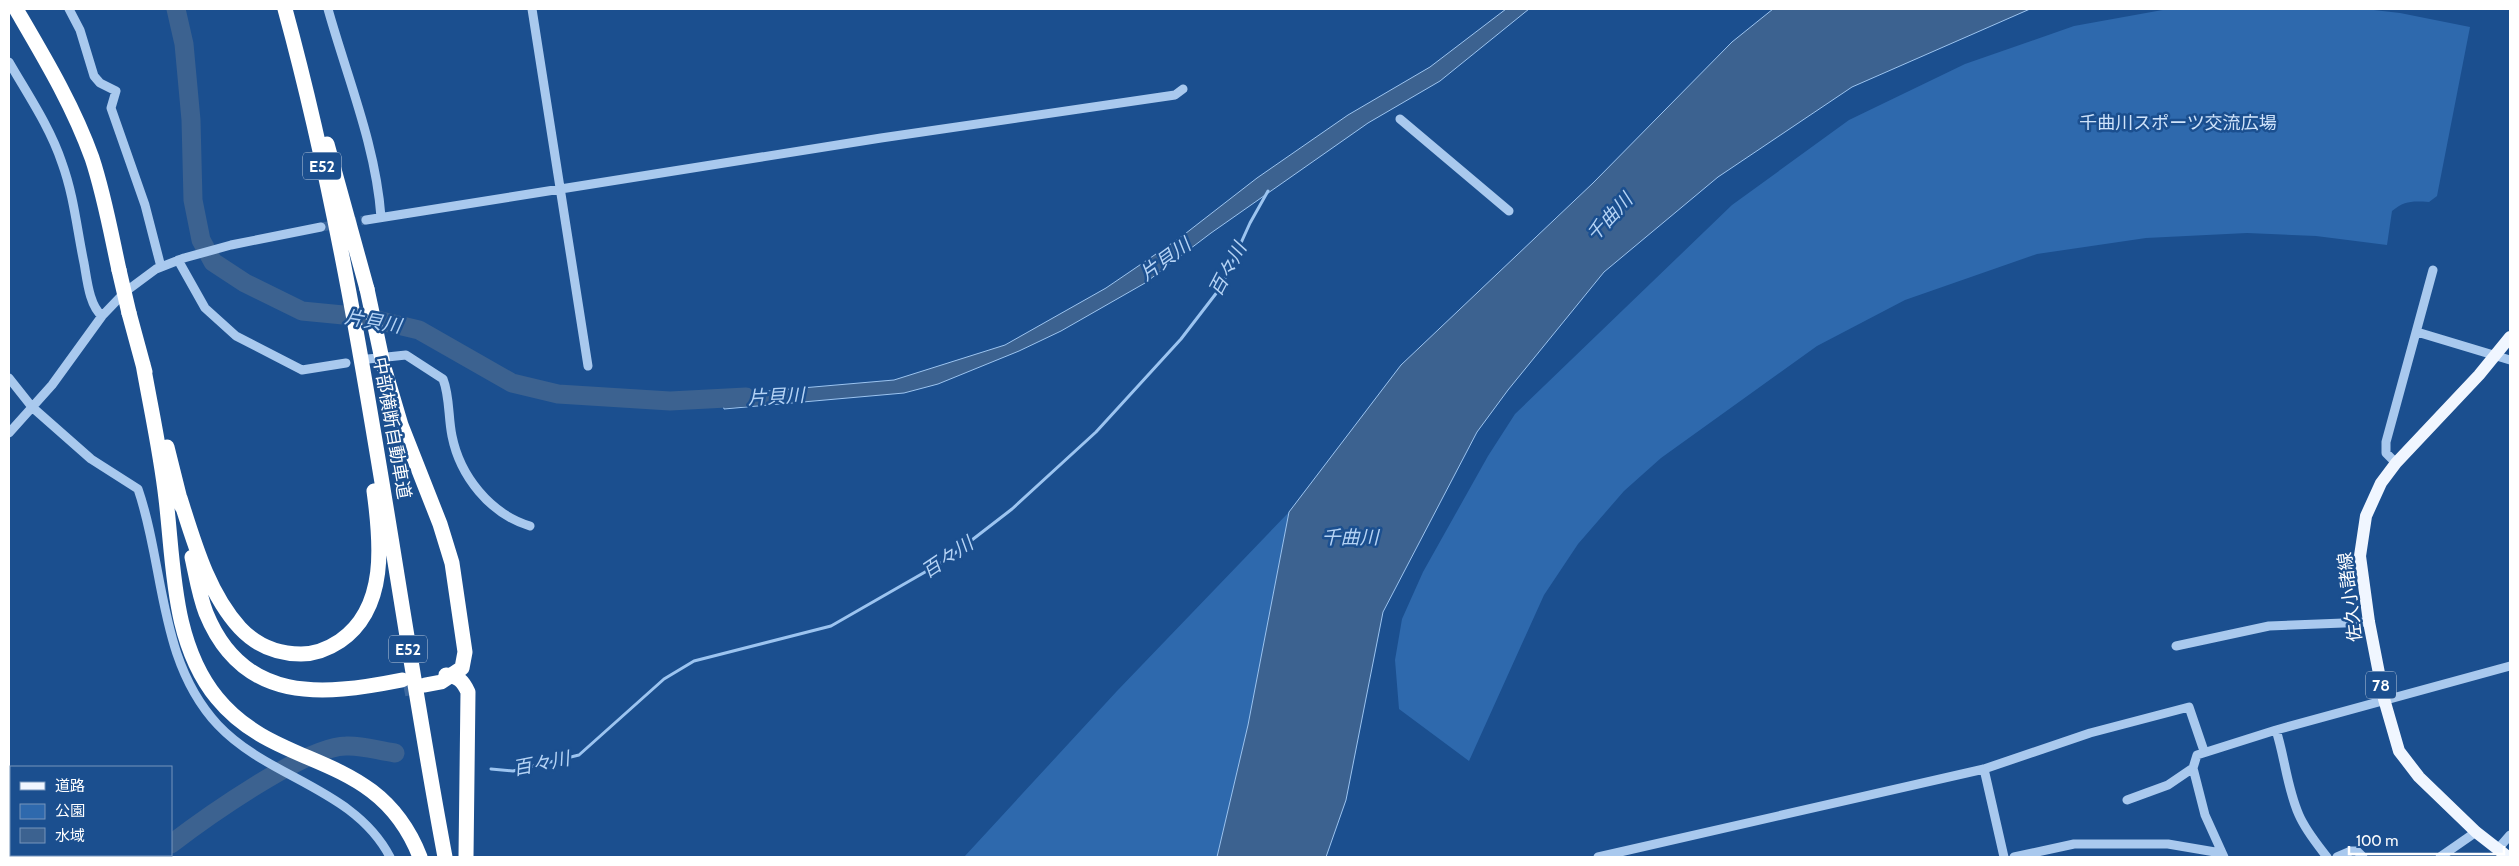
<svg xmlns="http://www.w3.org/2000/svg" width="2519" height="866" font-family="Cabin,'Noto Sans JP',sans-serif">
	<rect width="100%" height="100%" fill="#1b4f8f"/>
	<path fill="#2e69ad" d="M2168 9H2365L2400 13 2470 27 2437 196 2429 202C2414 201 2405 200 2392 211L2387 245 2316 236 2247 233 2146 238 2037 254 1905 300 1817 346 1661 458 1624 491 1578 544 1544 595 1469 761 1399 709 1395 660 1402 619 1423 572 1488 456 1515 414 1732 205 1849 120 1965 64 2074 26Z
		M1289 512 1248 725 1217 857H964L1117 691Z"/>
	<path fill="#3c6290" stroke="#9cc4f0" d="M1506 9H1529L1440 81 1368 123 1211 233 1145 283 1061 331 1019 351 938 384 904 393 724 409 721 395 894 380 1005 345 1106 288 1181 237 1257 178 1348 115 1430 67Z
		M1773 9H2030L1852 87 1718 177 1604 272 1508 390 1477 432 1383 612 1346 800 1326 857H1217L1248 725 1289 512 1401 365 1593 183 1732 42Z"/>
	<g fill="none" stroke-linecap="round" stroke-linejoin="round">
		<path stroke="#9cc4f0" stroke-width="3" d="M491 769 513 771 579 755 664 679 694 661 831 626 946 560 1012 509 1096 432 1181 339 1221 287 1250 223 1268 191"/>
		<path stroke="#3c6290" stroke-width="19" d="M176 9 184 44 191 120 193 200 201 240 213 262 245 283 302 311 364 317 419 330 512 383 558 394 670 401 746 397
			M171 844C205 818 306 746 346 746 362 745 379 751 395 753
			M154 857 157 855"/>
		<path stroke="#3d69a0" stroke-width="9" stroke-dasharray="9 4.5" stroke-linecap="butt" d="M321 227 366 220"/>
		<path stroke="#3d69a0" stroke-width="15" stroke-dasharray="15 8" stroke-linecap="butt" d="M404 689 425 685"/>
		<path stroke="#a9c9ee" stroke-width="9" d="M69 9 80 30 94 76 100 83 116 91 111 108 145 205 161 267
			M328 9C347 77 376 146 381 217
			M532 9 588 366
			M9 62C28 95 50 127 62 163 74 196 77 230 84 263 87 279 89 305 102 316
			M1400 119 1509 211
			M366 220 881 138 1175 95 1183 89
			M178 260 205 308 236 336 302 370 346 363
			M2417 332 2510 360
			M368 359 406 355 443 379C450 397 448 417 452 436 460 476 490 514 530 526
			M9 378 32 407 91 459 138 489C165 567 158 661 218 725 269 779 354 788 390 857
			M9 433 52 385 102 316 125 292 156 269 184 258 231 245 321 227
			M2396 463 2386 453V442L2433 270
			M2176 646 2269 626 2369 622
			M2276 730C2285 758 2287 788 2299 815 2306 831 2317 844 2327 857
			M1984 769 2004 857
			M2127 800 2168 785 2193 768
			M2497 850 2510 835
			M67 857 69 855
			M1598 857 1984 769 2090 733 2189 707 2204 751
			M2014 857 2074 844H2168L2221 853
			M2224 857 2205 815 2193 768 2197 755 2276 730 2510 666
			M2337 857 2351 851H2357L2363 857
			M2440 857 2476 832"/>
		<path stroke="#f0f6ff" stroke-width="12" d="M2508 857 2476 832 2419 777 2399 751 2384 699 2369 622 2360 556 2366 516 2381 483 2396 463 2479 375 2510 337"/>
		<path stroke="#fff" stroke-width="15" d="M16 9C44 57 73 105 92 158 104 194 111 233 119 270
			M285 9C361 287 392 575 445 857
			M327 144 367 289
			M129 313 145 372
			M143 364C151 409 161 454 166 499 174 566 172 643 217 698 278 773 378 749 420 857
			M383 364 401 425 440 524 452 563 465 652 462 668 441 682 425 685
			M167 447 182 507
			M180 498C194 542 208 593 240 628 257 646 277 654 301 654 315 654 328 649 340 641 388 608 381 542 374 491
			M192 557C196 575 199 595 206 613 243 704 322 696 402 680
			M446 675C458 676 463 681 468 692L466 857"/>
		<path stroke="#fff" stroke-width="15" d="M119 270 129 313
			M367 289 383 364"/>
	</g>
	<g text-anchor="middle" stroke-width="5" stroke-linejoin="round" paint-order="stroke">
		<g fill="#1b4f8f" stroke="#bbcadd" stroke-width="1">
			<rect x="303" y="152.5" width="38" height="27" rx="4"/>
			<rect x="389" y="635.5" width="38" height="27" rx="4"/>
			<rect x="2366" y="671.5" width="30" height="27" rx="4"/>
		</g>
		<g font-size="16" font-weight="bold" fill="#fff">
			<text x="322" y="172">E52</text>
			<text x="408" y="655">E52</text>
			<text x="2381" y="691">78</text>
		</g>
		<g font-size="18" fill="#cfe3fa" stroke="#1b4f8f">
			<text x="2178" y="129">千曲川スポーツ交流広場</text>
		</g>
		<g font-size="18" fill="#fff" stroke="#1b4f8f">
			<text transform="translate(392 428) rotate(80)" y="6">中部横断自動車道</text>
			<text transform="translate(2350 597) rotate(-97)" y="6">佐久小諸線</text>
		</g>
		<g font-size="19" font-style="italic" fill="#b5d3f5" stroke="#1b4f8f">
			<text transform="translate(1609 217) rotate(-47)" y="7">千曲川</text>
			<text transform="translate(1165 259) rotate(-36)" y="7">片貝川</text>
			<text transform="translate(1227 269) rotate(-62)" y="7">百々川</text>
			<text transform="translate(373 321) rotate(10)" y="7">片貝川</text>
			<text transform="translate(776 396) rotate(-3)" y="7">片貝川</text>
			<text x="1350" y="544">千曲川</text>
			<text transform="translate(947 557) rotate(-34)" y="7">百々川</text>
			<text transform="translate(541 763) rotate(-11)" y="7">百々川</text>
		</g>
	</g>
	<rect width="2519" height="866" fill="none" stroke="#ffffff" stroke-width="20"/>
	<rect x="10" y="766" width="162" height="90" fill="#1b4f8f" stroke="#7695bc"/>
	<rect x="20" y="782" width="25" height="8" fill="#f0f6ff" stroke="#7695bc"/>
	<text x="55" y="791" font-size="15" fill="#ffffff">道路</text>
	<rect x="20" y="804" width="25" height="15" fill="#2e69ad" stroke="#7695bc"/>
	<text x="55" y="816" font-size="15" fill="#ffffff">公園</text>
	<rect x="20" y="828" width="25" height="15" fill="#3c6290" stroke="#7695bc"/>
	<text x="55" y="841" font-size="15" fill="#ffffff">水域</text>
	<path d="M2349 846v8h155v-8" fill="none" stroke="#ffffff" stroke-width="2.5"/>
	<text x="2356" y="846" font-size="15" fill="#ffffff" stroke="#1b4f8f" stroke-width="4" paint-order="stroke">100 m</text>
</svg>
